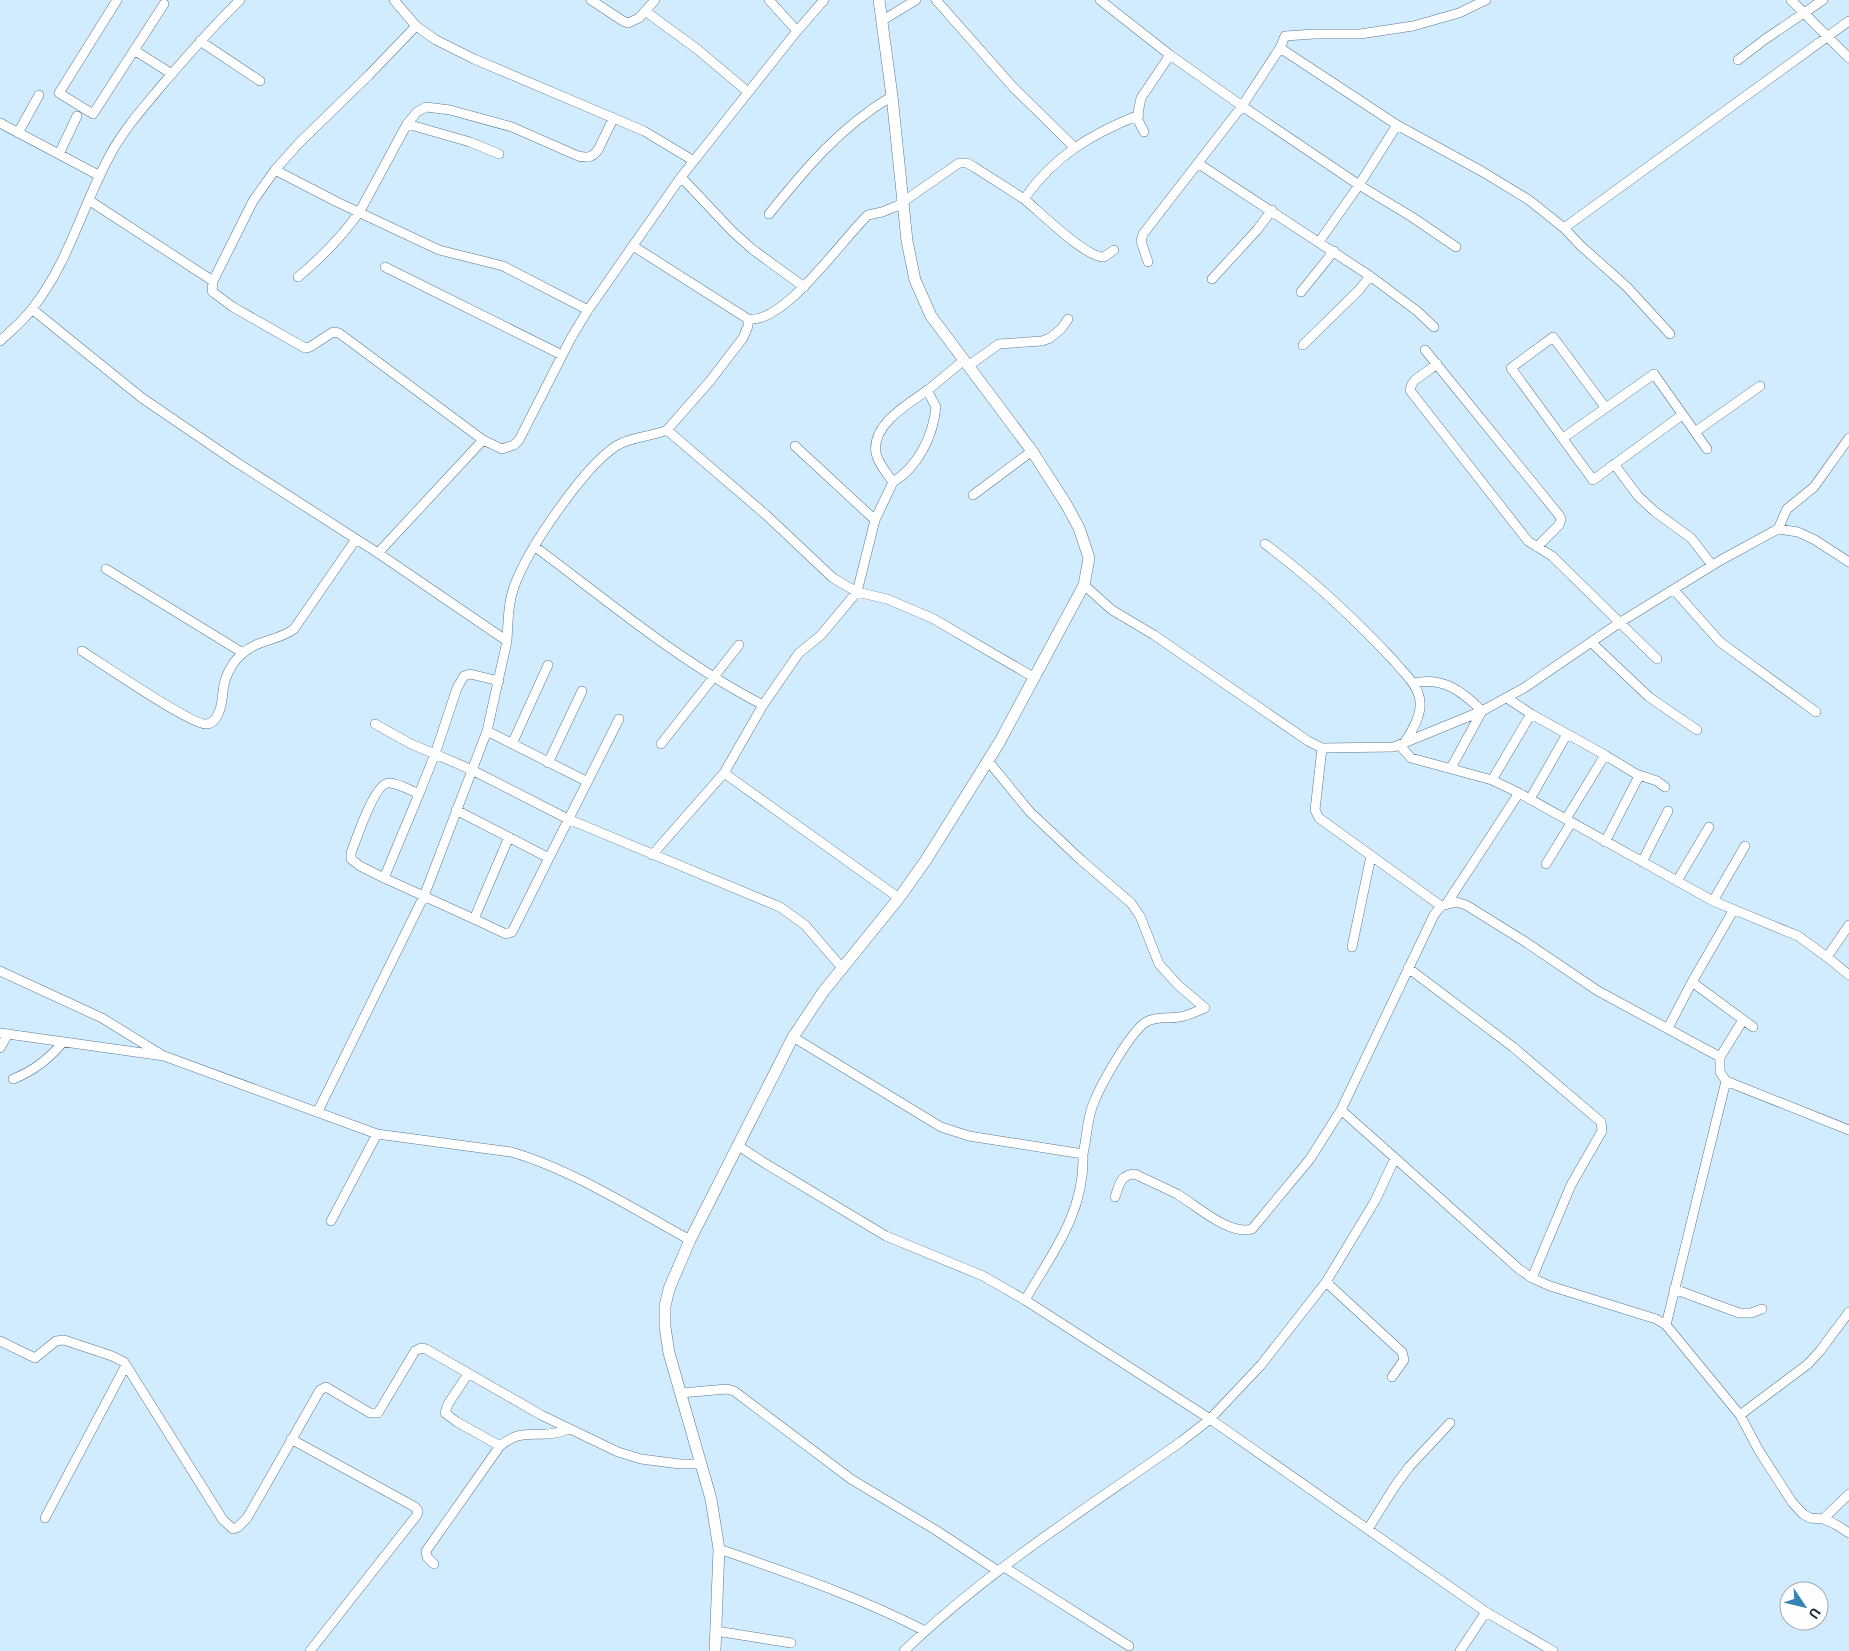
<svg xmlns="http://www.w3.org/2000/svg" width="1849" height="1651" font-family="Roboto,sans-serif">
	<rect width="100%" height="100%" fill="#d2ecff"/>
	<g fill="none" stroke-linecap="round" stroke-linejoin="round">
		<defs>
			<path id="minor" d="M117 0 59 93 93 114 164 4
				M394 0 416 26 436 40 474 59 644 131 694 161
				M591 0 623 21 628 23 639 18 655 0
				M769 0 797 31
				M936 0 1013 87 1074 147
				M1100 0 1170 55 1242 106 1359 185 1412 217 1456 247
				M1791 0 1849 58
				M645 11 697 49 748 92
				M883 20 916 0
				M200 41 260 81
				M1280 48 1397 125
				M134 50 172 74
				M1738 60 1764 40 1823 0
				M0 123 100 176
				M407 124 470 142 499 154
				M1144 132 1137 118 1141 98 1170 55
				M18 133 39 95
				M59 154 77 116
				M1199 164 1370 276 1359 290 1303 345
				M275 170 337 202 439 250 503 266 588 310
				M681 177 732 231 752 249 804 287
				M1024 199C1040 212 1086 258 1104 257L1114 250
				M90 201 213 281 212 291 214 293 233 307 305 348 310 347 333 332 339 333 483 440
				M769 214C807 167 839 128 892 96
				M1564 228 1581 246 1627 287 1670 334
				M1319 242 1359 185 1397 125 1483 172 1529 200 1564 228 1849 21
				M633 246 748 319C784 325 843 238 868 215L882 212 897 206 959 163H967L974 167 1024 199C1054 156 1091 134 1139 115
				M1148 262 1141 241 1143 234 1242 106 1280 48 1285 36 1315 34H1360L1413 26 1459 13 1486 0
				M385 267 562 355
				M1370 276 1417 311 1434 327
				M298 277C322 257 342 237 360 211L407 124 417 112 426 107 450 110 512 127 578 156C587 158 592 158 598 150L613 119
				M1212 279 1257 230 1272 210
				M213 281 253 201 275 170 299 143 369 75 416 26
				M1301 292 1334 251
				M32 309 142 398 236 462 356 539
				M0 341C11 331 23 321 32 309 68 264 82 207 109 157 123 130 144 107 163 84 188 55 212 27 240 0
				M1425 350 1559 515 1561 519 1559 525 1537 547
				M1437 364 1415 380 1412 384 1410 390 1412 393 1528 541 1552 556 1657 659
				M968 366 999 344 1042 341 1050 338 1061 329 1068 319
				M1605 407 1553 337 1511 368 1593 480 1682 415
				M667 430 710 381 743 338 748 326V319
				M1695 432 1760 386
				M1563 438 1654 374 1707 449
				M795 446 875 520
				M1614 464 1638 496 1654 511 1691 538 1712 565
				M893 482C918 467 933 436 936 407L927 390
				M973 495 1032 451
				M1778 529 1787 509 1814 487 1849 438
				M1265 544C1312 579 1355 619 1395 662 1403 672 1416 683 1419 696 1424 713 1412 731 1403 745V749L1411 758 1492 780 1519 793 1713 901 1798 936 1827 957 1849 975
				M534 546C608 601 681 663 763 705
				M106 569 243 653
				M1084 585 1112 610 1154 635 1308 741 1322 748 1394 747 1482 711 1524 688 1619 623 1721 560 1778 529 1798 532 1815 540 1849 562
				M1674 590 1720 642 1816 712
				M507 641C508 623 508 604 514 587 527 550 583 468 616 446 632 436 651 437 667 430L765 514 833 578 857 592 887 599 932 618 1035 678
				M1592 643 1649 697 1697 730
				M82 651C101 663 191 725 206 724 213 724 217 717 219 712 223 703 222 694 224 685 226 674 234 660 243 653 259 639 278 641 294 629L356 539 378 553 483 440 502 449 514 445 519 440 571 338 588 310 681 177 797 31 824 0
				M1413 683C1443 677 1461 690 1482 711L1451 768
				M1507 698 1531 714 1605 755 1636 774 1657 781 1665 787
				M375 724 411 744 435 754 457 688 464 676 470 674 499 681
				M487 731 586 781
				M512 744 548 665
				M661 744 739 645
				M988 761 1030 812 1081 860 1131 903 1140 916 1159 964 1178 985 1205 1008C1197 1011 1188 1016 1179 1017 1168 1019 1157 1016 1146 1022 1131 1031 1101 1084 1094 1102 1087 1117 1087 1137 1083 1154
				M548 763 582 691
				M724 773 899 898
				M1492 780 1531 714
				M419 794 435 754 472 770 568 819 780 907 805 925 843 969
				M1530 799 1567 734
				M1566 819 1605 755
				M1605 842 1639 776
				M652 855 724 773 763 705 799 653 821 635 857 592 875 520 893 482C887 473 878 464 876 453 871 425 909 403 928 390 940 380 952 370 964 360
				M549 858 619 719
				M1642 862 1668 811
				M1546 864 1571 823
				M384 878 419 794C410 790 398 783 389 783 375 782 356 840 351 853V859L360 866 384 878 474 919 506 934 512 932 549 858 456 810
				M1677 881 1709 827
				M1713 901 1745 846
				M1447 903 1519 793
				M1441 906 1456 902 1466 905 1524 941 1598 991 1720 1057V1072L1726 1081
				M474 919 509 837
				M1352 947 1371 856
				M1827 957 1849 925
				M1408 968 1513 1047 1601 1122 1602 1131 1571 1185 1532 1278
				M0 971 102 1018 162 1055
				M1692 982 1753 1027
				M1668 1028 1692 982 1733 911
				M0 1033 164 1056 377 1134 511 1152C571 1169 635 1210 690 1240
				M793 1037 941 1127 969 1136 1083 1154C1085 1212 1053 1252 1025 1300
				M0 1048 8 1034
				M1720 1057 1743 1020
				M13 1079C34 1071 49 1059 63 1042
				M318 1111 424 896 487 731 507 641 378 553
				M737 1145 763 1162 886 1236 983 1276 1025 1300 1210 1419 1486 1612 1460 1651
				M1395 1158 1519 1269 1532 1278 1550 1286 1656 1319 1666 1325 1726 1081 1849 1130
				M1115 1197C1119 1185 1121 1174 1135 1174 1149 1181 1163 1187 1177 1194 1196 1205 1229 1236 1252 1229L1310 1159 1341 1110
				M331 1221 377 1134
				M1326 1282 1402 1352 1404 1360 1392 1377
				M1674 1289 1739 1313H1751L1762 1309
				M1666 1325 1740 1415 1808 1364 1820 1351 1849 1312
				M0 1341 35 1358 56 1341 64 1340 112 1356 124 1362 223 1520 233 1529 238 1527 247 1518 320 1390 326 1387 370 1413H378L415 1351 421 1348 426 1349 541 1415 618 1452 641 1459 680 1464H701
				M468 1374 448 1404 445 1413 457 1422 500 1446
				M681 1393 727 1389 734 1391 851 1479 934 1529 998 1571
				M1740 1415 1758 1449 1792 1502 1803 1514 1810 1518 1823 1519 1835 1524 1849 1533
				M291 1439 415 1507 418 1511 417 1515 310 1651
				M45 1518 126 1365
				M1823 1519 1849 1494
				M1368 1529 1395 1486 1409 1467 1450 1423
				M719 1549C788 1573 860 1597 925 1631
				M434 1564 427 1557 426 1551 500 1446C517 1432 525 1435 545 1434 554 1434 562 1432 569 1429
				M1004 1567 1129 1646
				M1486 1612 1553 1651
				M716 1631 791 1643
				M904 1651C987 1571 1087 1508 1182 1441L1210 1419 1261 1365 1326 1282 1375 1201 1395 1158 1341 1110 1434 915 1441 906 1319 818 1315 810 1322 748"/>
			<path id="tertiary" d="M715 1651 719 1549 711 1499 669 1353 665 1327V1306L669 1289 690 1240 793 1037 823 992 899 898 926 860 999 743 1084 585 1089 558 1079 528 1066 504 1032 451 931 316 915 280 907 241 892 96 879 0"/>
		</defs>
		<use href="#minor" stroke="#5b798e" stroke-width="10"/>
		<use href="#tertiary" stroke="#5b798e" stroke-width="12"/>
		<use href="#minor" stroke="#fff" stroke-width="9"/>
		<use href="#tertiary" stroke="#fff" stroke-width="11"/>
	</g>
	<g transform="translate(1804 1606) rotate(125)"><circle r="24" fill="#ffffff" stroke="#a5aaad"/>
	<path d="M0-4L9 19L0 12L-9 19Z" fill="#3484b5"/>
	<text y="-8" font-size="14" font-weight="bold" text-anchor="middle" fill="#1d2a33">U</text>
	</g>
</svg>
